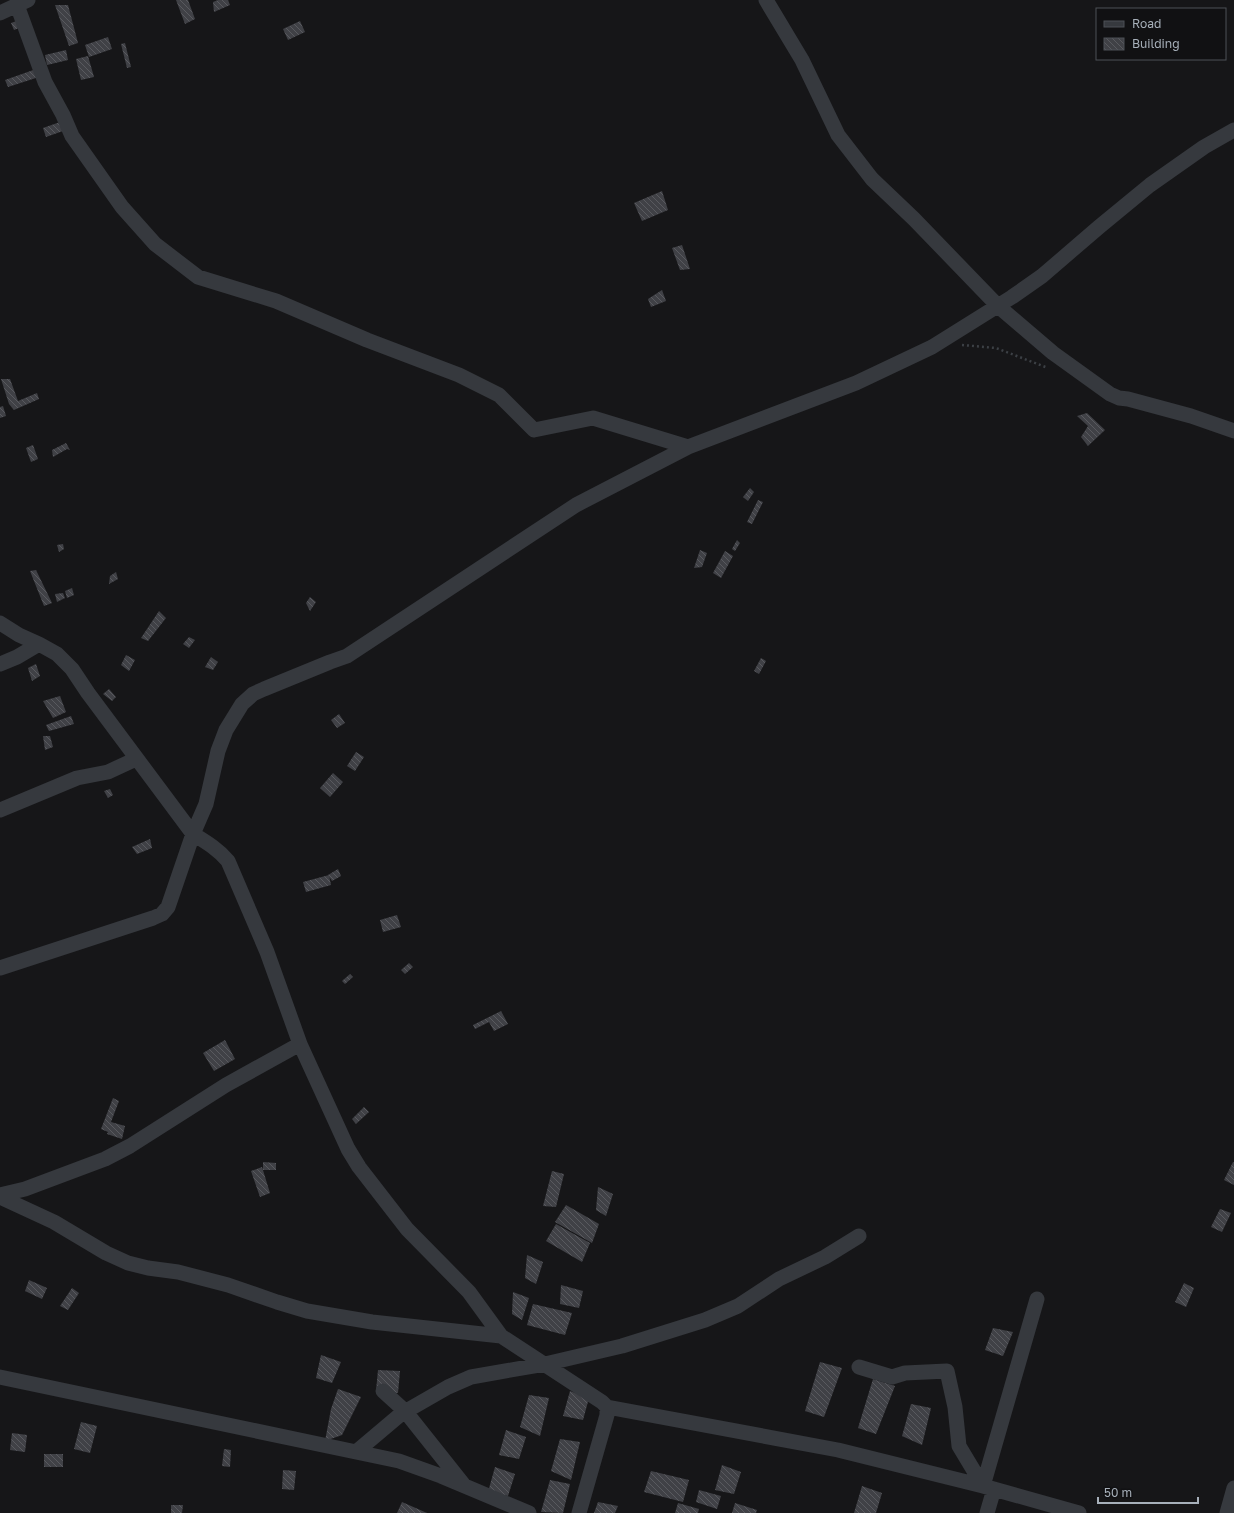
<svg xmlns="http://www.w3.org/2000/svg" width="1234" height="1513" font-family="'Golos Text',sans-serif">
	<defs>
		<pattern id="building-back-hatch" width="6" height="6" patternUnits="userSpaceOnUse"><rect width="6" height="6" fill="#404146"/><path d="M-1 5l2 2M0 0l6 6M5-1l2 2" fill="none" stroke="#595a5f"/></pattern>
	</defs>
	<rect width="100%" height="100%" fill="#161618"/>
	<path fill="url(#building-back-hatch)" d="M176 0H188L195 19 185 24Z
		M218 0H228L230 5 214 12 213 2Z
		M55 5H68L78 43 69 46Z
		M22 19 24 26 14 30 11 23Z
		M300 21 305 32 288 40 283 29Z
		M108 37 112 49 89 57 85 45Z
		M125 43 131 67 127 68 121 44Z
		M66 50 68 60 47 65 45 55Z
		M88 56 94 77 81 80 76 59Z
		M39 68 42 76 8 87 5 80Z
		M60 122 63 131 46 137 43 128Z
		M662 191 668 210 642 221 634 203Z
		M682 245 690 269 680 270 672 248Z
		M662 290 666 301 651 307 648 299Z
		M1 379H10L18 401 37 393 39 399 14 410 9 404Z
		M3 406 6 416 0 418V407Z
		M1087 413 1105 430 1088 446 1081 437 1088 426 1077 416Z
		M66 443 70 450 67 449 53 457 52 450Z
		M33 445 38 459 31 462 26 448Z
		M750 488 754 492 748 501 743 497Z
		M758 500 763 502 752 524 747 522Z
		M737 540 740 543 735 551 732 549Z
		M63 544 64 549 59 552 57 545Z
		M700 550 707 553 702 567 694 568Z
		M725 551 733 556 721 578 713 573Z
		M36 570 52 603 44 606 30 571Z
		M116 572 118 579 109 584 110 576Z
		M72 588 74 595 67 598 65 591Z
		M63 593 65 598 57 602 55 594Z
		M310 597 316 602 310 611 306 603Z
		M159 611 166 618 148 641 141 638Z
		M189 637 195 640 189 648 183 644Z
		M126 655 135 660 129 671 121 665Z
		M211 657 218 662 213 670 205 667Z
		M761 658 766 661 759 674 754 671Z
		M36 664 40 676 32 681 28 668Z
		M109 689 116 697 112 701 103 694Z
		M60 696 66 712 53 718 43 701Z
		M339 714 345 723 337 728 331 720Z
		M71 716 74 724 49 731 46 725Z
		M43 736H50L53 747 45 750Z
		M356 752 364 757 355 771 347 766Z
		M333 773 343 782 330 797 320 788Z
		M110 789 113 795 108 798 104 791Z
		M150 839 152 848 137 854 132 847Z
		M338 869 341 876 332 881 328 875Z
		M329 875 331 885 306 892 303 882Z
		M397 915 401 927 383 932 380 920Z
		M409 963 413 967 405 974 401 970Z
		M350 974 353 977 345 984 342 981Z
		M501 1011 508 1024 494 1031 489 1022 475 1029 473 1025Z
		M225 1040 235 1059 214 1071 203 1053Z
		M113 1098 119 1101 111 1122 125 1126 122 1139 107 1134 108 1132 101 1129Z
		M364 1107 369 1112 356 1124 352 1119Z
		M263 1162 276 1163V1170H263Z
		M1233 1162H1234V1185L1224 1180Z
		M262 1167 270 1193 260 1197 251 1171Z
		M552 1171 564 1174 556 1207 543 1206Z
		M598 1187 613 1194 606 1216 596 1210Z
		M566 1205 599 1224 592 1243 555 1222Z
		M1220 1209 1231 1213 1222 1232 1211 1227Z
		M556 1224 590 1243 582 1262 546 1241Z
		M527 1255 543 1262 536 1284 525 1278Z
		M29 1280 47 1288 42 1299 25 1291Z
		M1184 1283 1194 1288 1186 1307 1175 1302Z
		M561 1285 583 1291 579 1308 560 1304Z
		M72 1288 79 1293 68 1310 60 1306Z
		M513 1292 529 1298 522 1320 512 1314Z
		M533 1304 572 1313 565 1335 527 1325Z
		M993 1328 1013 1332 1003 1356 985 1350Z
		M321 1355 341 1362 332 1383 316 1378Z
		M820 1362 842 1368 824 1417 805 1411Z
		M378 1370 400 1371 398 1393 376 1391Z
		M873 1379 895 1386 876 1434 858 1428Z
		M338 1389 361 1397 342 1435 325 1441 331 1409Z
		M570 1391 589 1398 583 1420 563 1416Z
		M529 1395 549 1398 540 1436 520 1427Z
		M911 1404 931 1408 922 1445 902 1436Z
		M81 1422 97 1426 90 1453 74 1449Z
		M506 1430 526 1437 519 1459 499 1455Z
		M12 1433 27 1435 25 1452 10 1450Z
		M560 1439 580 1442 571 1480 551 1471Z
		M224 1449 231 1450 230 1467 222 1466Z
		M44 1454H63V1467H44Z
		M722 1465 741 1472 734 1494 715 1490Z
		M495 1467 515 1474 508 1496 488 1492Z
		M283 1470 296 1471 294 1490 282 1489Z
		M651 1471 689 1480 683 1502 644 1492Z
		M550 1480 570 1484 563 1513 541 1512Z
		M862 1486 882 1493 876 1513H854Z
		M699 1490 721 1496 717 1509 696 1502Z
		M402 1502 427 1513H397Z
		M598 1502 618 1506 615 1513H594Z
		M678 1503 699 1509 698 1513H675Z
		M735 1503 757 1510 756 1513H732Z
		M171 1505H183L182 1513H171Z"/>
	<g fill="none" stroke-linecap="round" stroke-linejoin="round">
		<path stroke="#3c4045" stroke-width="2.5" stroke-dasharray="2 3" stroke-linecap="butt" d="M962 345 996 348 1048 368"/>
		<path stroke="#36393e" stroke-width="15" d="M766 0 802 60 838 135 872 179 914 219 998 306 1053 353 1110 394 1119 398 1128 399 1191 416 1234 431
			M17 5 45 82 63 115 72 136 122 207 155 244 198 277 276 301 367 340 459 375 499 395 534 430 593 418 688 447
			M0 13 28 0
			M0 623 19 635 39 644 57 654 72 669 88 693 193 834C206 842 218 849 228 861L267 952 300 1044 348 1149 359 1167 407 1229 469 1292 501 1336 602 1402 607 1407V1415L579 1513
			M0 664 17 657 39 644
			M0 810 77 778 108 772 136 759
			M0 968 153 918 162 914 168 907 193 834 206 804 218 751 226 730 242 704 253 694 264 689 330 662 347 656 576 505 688 447 856 383 932 347 1012 297 1042 276 1099 227 1150 185 1204 147 1234 130
			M0 1195 25 1189 105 1159 130 1146 226 1085 300 1044
			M0 1197 54 1222 106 1253 128 1263 148 1268 178 1272 228 1285 277 1302 307 1311 372 1322 501 1336
			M859 1367 892 1377 905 1373 947 1371 955 1407 959 1446 983 1486
			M0 1377 399 1461 441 1476 529 1513
			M383 1391 405 1411 463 1484
			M607 1407 838 1450 983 1486 1079 1513
			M356 1452 401 1414 448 1387 471 1377 545 1364 622 1346 705 1320 738 1306 779 1279 825 1257 859 1236
			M983 1486 1037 1299
			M987 1513 994 1489
			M1227 1513 1234 1488"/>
	</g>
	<rect x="1096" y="8" width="130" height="52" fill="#111113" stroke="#4d5156"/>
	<rect x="1104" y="21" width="20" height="6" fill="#36393e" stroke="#4d5156"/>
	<text x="1132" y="28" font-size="12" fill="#a7b0ba">Road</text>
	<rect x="1104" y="38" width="20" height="12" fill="url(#building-back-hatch)" stroke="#4d5156"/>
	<text x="1132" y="48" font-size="12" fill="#a7b0ba">Building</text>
	<path d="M1098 1497v6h100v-6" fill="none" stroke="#a7b0ba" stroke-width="2"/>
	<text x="1104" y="1497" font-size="12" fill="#a7b0ba" stroke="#111113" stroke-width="3" paint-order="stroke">50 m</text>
</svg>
